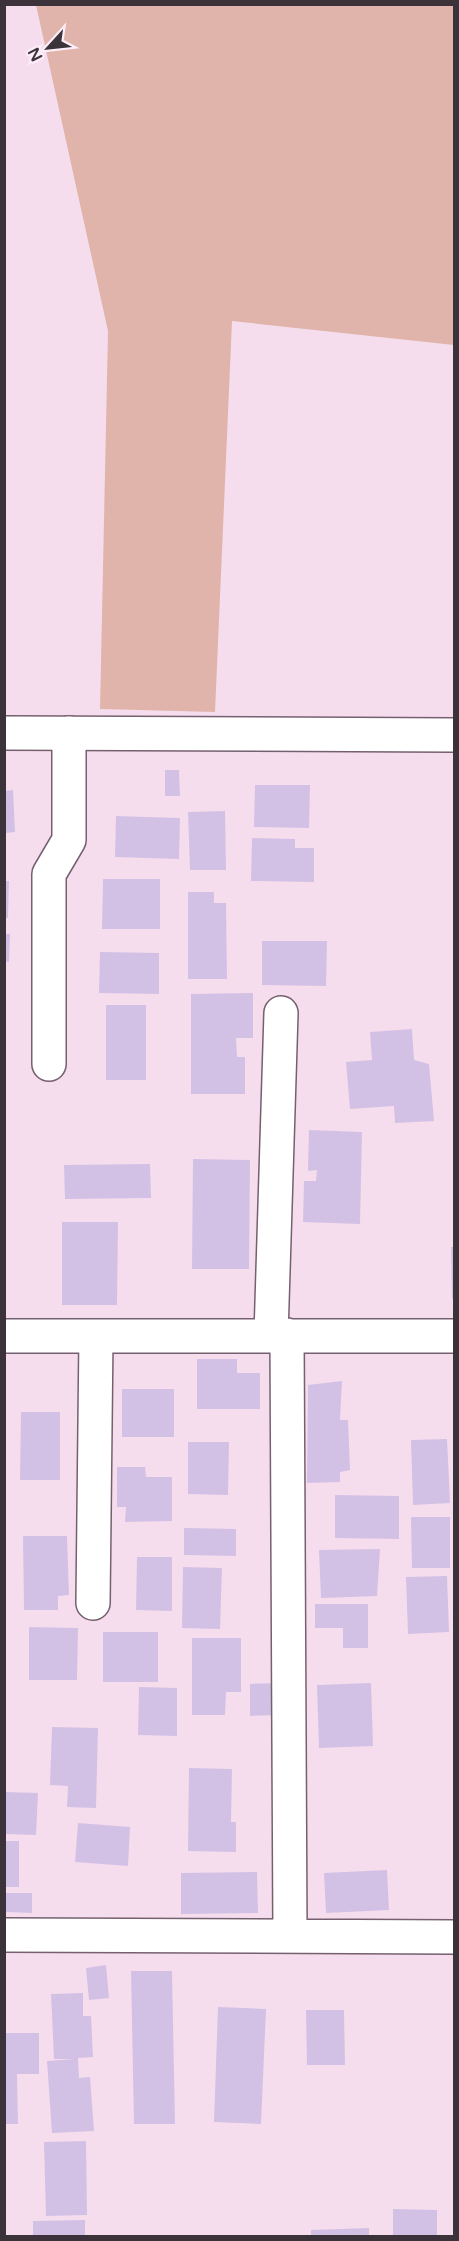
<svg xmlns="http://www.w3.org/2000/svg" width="459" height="2241" font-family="'Varela Round',sans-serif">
	<rect width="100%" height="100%" fill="#f6ddee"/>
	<path fill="#e0b4aa" d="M36 5H454V345L232 321 215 712 100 709 108 331Z"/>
	<path fill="#d3c0e5" d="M165 770H179L180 796H165Z
		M255 785H310L309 828 254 827Z
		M13 790 15 832 5 833V791Z
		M225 811 226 870H190L188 812Z
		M116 816 180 818 179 859 115 857Z
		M252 838 295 839V848H314V882L251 881Z
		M103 879H160V929H102Z
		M4 881H9L8 918H4Z
		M188 892H214V903H226L227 979H188Z
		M4 934H10L9 962 4 961Z
		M262 941H327L326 986 262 985Z
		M100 952 159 953V994L99 993Z
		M253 993V1038H236L237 1057H245V1094H191V994Z
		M106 1005H146V1080H106Z
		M412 1029 414 1060 429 1064 434 1121 395 1123 394 1106 350 1109 346 1062 372 1060 370 1032Z
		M309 1130 362 1132 360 1224 303 1222 304 1181H316L317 1170 308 1171Z
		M193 1159 250 1160 249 1269H192Z
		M150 1164 151 1198 65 1199 64 1165Z
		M62 1222H118L117 1305H62Z
		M451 1247H454V1299H452Z
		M197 1359H237V1373H260V1409H197Z
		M342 1381 340 1420H348L350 1470 340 1472V1482L307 1483 308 1385Z
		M122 1389H174V1437H122Z
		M21 1412H60V1480H20Z
		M447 1439 450 1503 413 1505 411 1440Z
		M188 1442H229L228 1495 188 1494Z
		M117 1467H145L146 1477H172V1521L125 1522 126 1507H117Z
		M335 1495 399 1496V1539L335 1538Z
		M411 1517H450V1568H412Z
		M184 1528 236 1529V1556L184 1555Z
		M23 1536H67L69 1595 58 1596V1610H24Z
		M380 1549 377 1596 321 1598 319 1550Z
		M137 1557H172V1611L136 1610Z
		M183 1567 222 1568 220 1629 182 1628Z
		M447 1576 449 1632 408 1634 406 1577Z
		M315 1604H368V1648H343V1628H315Z
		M29 1627 78 1628 77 1680H29Z
		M103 1632H158V1682H103Z
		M192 1638H241V1692H226L225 1715H192Z
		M278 1683V1715L250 1716V1684Z
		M371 1683 373 1746 319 1748 317 1685Z
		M139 1687 177 1688V1736L138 1735Z
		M52 1727 98 1728 96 1808 67 1807 68 1786 50 1785Z
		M189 1768 232 1769 231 1822H236V1852L188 1851Z
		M5 1792 38 1793 36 1835 5 1834Z
		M78 1823 130 1827 128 1866 75 1862Z
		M4 1841H19V1887H4Z
		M387 1870 389 1910 326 1913 324 1873Z
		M257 1872 258 1913 181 1914V1873Z
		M6 1893H32V1913L6 1912Z
		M106 1965 109 1998 89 2000 86 1968Z
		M131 1971H172L175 2124H134Z
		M83 1993V2016H91L93 2057 78 2058 79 2078 90 2077 94 2131 52 2133 47 2061 74 2059H54L51 1994Z
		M218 2007 266 2009 261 2124 214 2122Z
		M306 2010H344L345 2065H307Z
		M4 2033H39V2074H17L18 2124H4Z
		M86 2141 87 2215 46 2216 44 2142Z
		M393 2209 437 2210V2236H393Z
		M85 2220V2236H33V2221Z
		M369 2228V2236H311V2230Z"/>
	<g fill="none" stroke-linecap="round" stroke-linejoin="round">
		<defs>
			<path id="minor" d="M49 1064V874L69 840V733
				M271 1335 281 1013
				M287 1335 290 1936
				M4 1336H454
				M93 1603 96 1336
				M4 1935 454 1937"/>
			<path id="tertiary" d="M4 733 454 735"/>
		</defs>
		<use href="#minor" stroke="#75606f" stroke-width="36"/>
		<use href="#tertiary" stroke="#75606f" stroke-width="36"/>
		<use href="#minor" stroke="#fff" stroke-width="33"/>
		<use href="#tertiary" stroke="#fff" stroke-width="33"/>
	</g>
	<rect width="459" height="2241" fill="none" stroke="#3c3239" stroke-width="12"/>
	<g transform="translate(48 48) rotate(243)" stroke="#fcedf8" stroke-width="4.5" paint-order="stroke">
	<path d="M0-4.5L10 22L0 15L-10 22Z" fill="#3c3239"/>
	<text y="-9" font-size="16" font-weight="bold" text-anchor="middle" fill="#3c3239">N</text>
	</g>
</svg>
